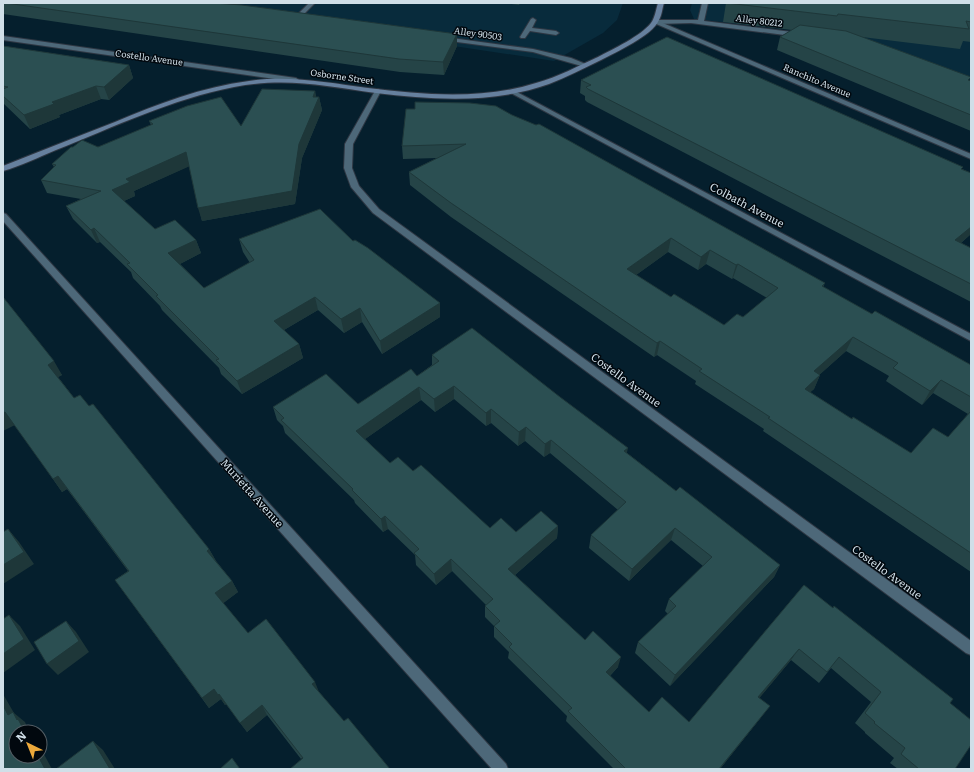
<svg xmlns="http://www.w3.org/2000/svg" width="974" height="772" font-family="Literata,serif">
	<rect width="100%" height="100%" fill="#051f2d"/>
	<path fill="#082b3c" d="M168 3H623L617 20 603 33 554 61Z
		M692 3H971V82L876 46 787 29 694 19 690 10Z"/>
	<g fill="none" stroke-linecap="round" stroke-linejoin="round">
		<defs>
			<path id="lane" d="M309 3H315L298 20H294V18Z
				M702 3H708L704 21 800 33 803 35 800 37 691 23 656 24 653 22 656 20H698Z
				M533 18 536 20 532 28 556 31 559 33 556 35 530 31 525 38H521L520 37 531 19Z
				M444 37 533 49 571 58 588 65 585 67 533 52 442 40V38Z"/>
			<path id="street" d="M654 21H658L971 154V159L654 23Z
				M3 36 296 78 299 80 296 82 3 40Z
				M378 89 381 91 353 144 352 168 359 186 379 209 971 641V655L966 653 373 213 351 187 344 168 345 144 375 91Z
				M513 90 971 334V341L511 93 510 92Z
				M3 213 6 214 506 764 508 769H492L3 221Z"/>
			<path id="secondary" d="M658 3H664C662 9 662 15 659 20 652 36 616 52 601 60 584 68 567 77 549 84 493 104 434 100 376 93 324 86 287 77 234 87 172 99 114 127 56 150 39 157 21 166 3 171V166C40 151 77 137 115 122 158 104 202 87 249 81 290 75 328 83 368 88 424 95 482 100 536 83 558 77 578 66 598 57 613 49 641 36 651 23 655 18 656 9 658 3Z"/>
		</defs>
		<use href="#lane" stroke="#2e3743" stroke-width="2"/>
		<use href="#street" stroke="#2e3743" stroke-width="2"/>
		<use href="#secondary" stroke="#2e3743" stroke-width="2"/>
		<use href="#lane" fill="#4d6879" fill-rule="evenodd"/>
		<use href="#street" fill="#4d6879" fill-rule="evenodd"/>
		<use href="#secondary" fill="#66809e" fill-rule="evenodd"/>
	</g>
	<path fill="#254447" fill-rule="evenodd" d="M3 3H213L457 34V46L444 75 400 72 3 14Z
		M505 3H520L519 5Z
		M726 3H971V42L963 41 960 49 862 37 971 81V131L777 50 780 37 792 30 723 22Z
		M3 46 129 65 133 78 109 100 101 99 59 115 60 117 30 129 4 104 3 101Z
		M581 80 962 169 971 173V234L961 243 971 248V302L587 102 585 100V96L580 93Z
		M315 91 316 97H319L322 110 302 158 295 204 202 221 189 166 134 191 135 196 124 201 155 229 196 240 201 253 180 264 204 288 250 263 243 252 239 239 353 241 440 303V317L382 354 362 322 344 333 318 310 284 330 299 344 303 358 242 394 221 374 219 368 162 310 160 306 133 278 131 272 100 242 97 243 73 219 66 206 81 199 47 193 41 180 54 167 52 164 98 147 151 125 149 121 241 126Z
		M512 115 825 283 823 287 872 314 971 365V572L763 431 764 429 695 384 696 381 657 355 654 357 451 217 410 185 409 172 437 158 403 159 402 146ZM668 252 698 270 706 264 732 279 733 278 767 298 743 317 724 325 671 297 636 275ZM846 351 889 376 886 381 922 405 933 393 968 414 948 437 911 453 852 419 810 392 814 389 820 375H819Z
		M3 297 62 375 58 377 74 398 89 406 209 549 216 561 232 581 238 592 223 603 248 633 319 692 344 721 301 759 267 715 247 732 226 704 225 705 221 699 209 708 115 580 128 571 67 489 62 492 15 425Z
		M432 355 627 453 676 491 780 565 774 577 670 686 635 653 638 642 668 614 665 611 669 599 703 566 671 540 629 581 589 548 591 535 618 510 550 453 544 457 525 441 518 446 491 423 486 426 454 399 435 412 421 400 365 439 390 463 413 471 490 528 516 532 558 526 557 538 515 575 585 640 618 667 610 676 649 712 689 722 804 585 950 703 955 769H898L890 763 894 758 865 733V732L855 723 871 702 831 668 819 683 791 660 759 698 762 716 720 769H614L566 721 567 716 508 658 509 652 494 637V626L485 617V606L486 605 452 571 436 585 416 565 415 555 388 529 383 532 355 503 354 500 285 433 283 426 277 420 273 407 358 404 417 376 432 365Z"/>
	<path fill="#1e3739" d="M457 34V46L444 75 443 62Z
		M129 65 133 78 109 100 104 87Z
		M96 86 101 99 59 115 60 117 30 129 24 115 52 102Z
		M315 91 317 103 319 97 322 110 302 158 295 204 202 221 198 208 299 144 313 97Z
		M186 152 190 166 134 191 135 196 117 204 112 190 126 179Z
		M971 227V234L948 254 955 240Z
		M94 228 100 242 97 243 91 230Z
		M671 238 668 252 625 283 627 269Z
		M196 240 201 253 174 267 168 253Z
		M710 250 706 264 698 270 701 257Z
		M738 264 733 278 732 279 736 265Z
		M315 297 318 310 277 334 274 321Z
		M440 303V317L382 354 380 341Z
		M360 308 362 322 344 333 341 319Z
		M853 337 846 351 808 385 814 371Z
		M660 341 657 355 654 357 657 343Z
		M299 344 303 358 242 394 237 381Z
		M54 361 62 375 56 378 48 365Z
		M820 375 814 389 799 403 805 389Z
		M941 380 933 393 922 405 930 391Z
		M454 386V399L435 412 434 399Z
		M419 387 421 400 358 444 356 431Z
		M491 409V423L486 426V413Z
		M5 412 15 425 3 431V413Z
		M526 427 525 441 518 446 519 432Z
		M551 440 550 453 544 457 545 444Z
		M628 448 625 461 624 451Z
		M58 476 67 489 62 492 53 479Z
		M385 516 388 529 383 532 381 519Z
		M558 526 557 538 508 581V569Z
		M675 528 671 540 629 581 632 569Z
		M8 529 19 542 34 564 3 584V565Z
		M209 549 216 561 207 551Z
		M451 559 452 571 436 585 434 574Z
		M780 565 774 577 670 686 675 675Z
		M232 581 238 592 221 605 215 593Z
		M9 615 20 626 35 650 3 673V654Z
		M66 621 76 632 89 652 58 675 47 664Z
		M799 649 791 660 752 707 758 697Z
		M621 657 618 667 603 683 606 672Z
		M315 682 319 692 312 684Z
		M214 689 221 699 209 708 202 698Z
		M3 694 14 713 25 722 27 727 30 729 32 732H25L8 715 3 705Z
		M219 694 226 704 225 705 218 695Z
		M262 705 267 715 247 732 240 723Z
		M770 706 762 716 720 769H719Z
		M93 741 103 750 115 769H110Z
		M40 747 52 769H45L38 756H40Z"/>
	<path fill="#2b4f52" stroke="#1e3739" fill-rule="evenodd" d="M6 3H213L242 5 457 34 443 62 399 59Z
		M727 3H971V22L966 21 969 29 838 14 837 16Z
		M800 25 846 31 971 77 968 80 971 81V115L780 37Z
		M667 37 963 167 961 169 971 173V227L955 240 971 248V284L588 89 586 87 591 85 581 80Z
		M3 46 129 65 104 87 96 86 52 102 54 104 24 115 3 96V89L8 87 3 86Z
		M262 89 315 91 313 97H319L299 144 292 191 198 208 186 152 126 179 130 182 112 190 155 229 175 220 196 240 168 253 204 288 254 260 239 239 320 209 353 241 355 240 368 248 440 303 380 341 360 308 341 319 315 297 274 321 299 344 237 381 216 360 219 359 156 296 158 295 127 264 130 263 94 228 91 230 66 206 101 191 41 180 56 165 52 164 71 147H73L82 140 98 147 153 124 149 121 187 106 221 97 241 126Z
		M415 102 470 103 496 106 512 115 536 125 539 124 825 283 822 286 872 314 875 311 971 365V397L941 380 930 391 893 368 898 363 853 337 814 371 820 375 805 389 852 419 853 417 911 453 933 428 948 437 971 411V553L768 418 770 417 699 371 702 369 660 341 657 343 451 203 409 172 466 144 402 146 406 109H415ZM671 238 701 257 710 250 736 265 738 264 778 288 743 317 737 314 724 325 674 294 671 297 627 269Z
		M3 297 54 361 48 365 74 398 80 395 89 406 93 404 209 549 207 551 232 581 215 593 248 633 266 619 315 682 312 684 344 721 348 718 390 769H290L303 758 262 705 240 723 219 694 218 695 214 689 202 698 115 580 129 571 58 476 53 479 5 412 3 413Z
		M472 328 560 397 628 448 624 451 676 491 680 487 780 565 675 675 638 642 676 606 669 599 712 557 675 528 632 569 591 535 626 502 551 440 545 444 526 427 519 432 491 409 486 413 454 386 434 399 419 387 356 431 390 463 398 457 413 471 421 465 490 528 501 518 516 532 541 511 558 526 508 569 585 640 593 631 621 657 606 672 649 712 662 697 689 722 804 585 833 608 834 606 953 699 950 703 971 720V745L955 769H919L901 754 905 748 874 723 875 722 865 713 881 692 839 657 827 672 799 649 758 697 770 706 719 769H626L568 711 572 708 509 647 512 644 494 626 500 621 485 606 493 599 451 559 434 574 414 553 419 549 385 516 381 519 352 490 353 489 281 420 284 418 273 407 326 374 358 404 411 369 417 376 439 361 432 355Z
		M8 529 24 552 3 565V532Z
		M9 615 24 639 3 654V619Z
		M66 621 79 641 47 664 34 642Z
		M3 705 8 715 13 712 17 720 18 719 25 732H16V756H38L45 769H3Z
		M93 741 110 769H56Z
		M232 758 240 769H220Z"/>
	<g text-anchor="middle" stroke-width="3" stroke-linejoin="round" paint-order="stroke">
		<g font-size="9" fill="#d0dfe8" stroke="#01080e">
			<text transform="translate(759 21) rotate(7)" y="3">Alley 80212</text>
			<text transform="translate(478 34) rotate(8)" y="3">Alley 90503</text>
			<text transform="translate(149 58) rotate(8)" y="3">Costello Avenue</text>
			<text transform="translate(342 77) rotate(8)" y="3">Osborne Street</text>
			<text transform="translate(817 81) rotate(23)" y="3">Ranchito Avenue</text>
		</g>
		<g font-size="11" fill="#d0dfe8" stroke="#01080e">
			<text transform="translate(747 205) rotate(28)" y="4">Colbath Avenue</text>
			<text transform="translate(626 380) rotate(36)" y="4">Costello Avenue</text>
			<text transform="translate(252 493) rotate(48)" y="4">Murietta Avenue</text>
			<text transform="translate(887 572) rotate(36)" y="4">Costello Avenue</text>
		</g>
	</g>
	<rect width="974" height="772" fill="none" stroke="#d0dfe8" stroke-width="8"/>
	<g transform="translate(28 744) rotate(317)"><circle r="19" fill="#01080e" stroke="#545e65"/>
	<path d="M0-3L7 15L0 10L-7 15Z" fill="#eca93b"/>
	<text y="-6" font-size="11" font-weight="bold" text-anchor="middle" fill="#d0dfe8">N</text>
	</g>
</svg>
